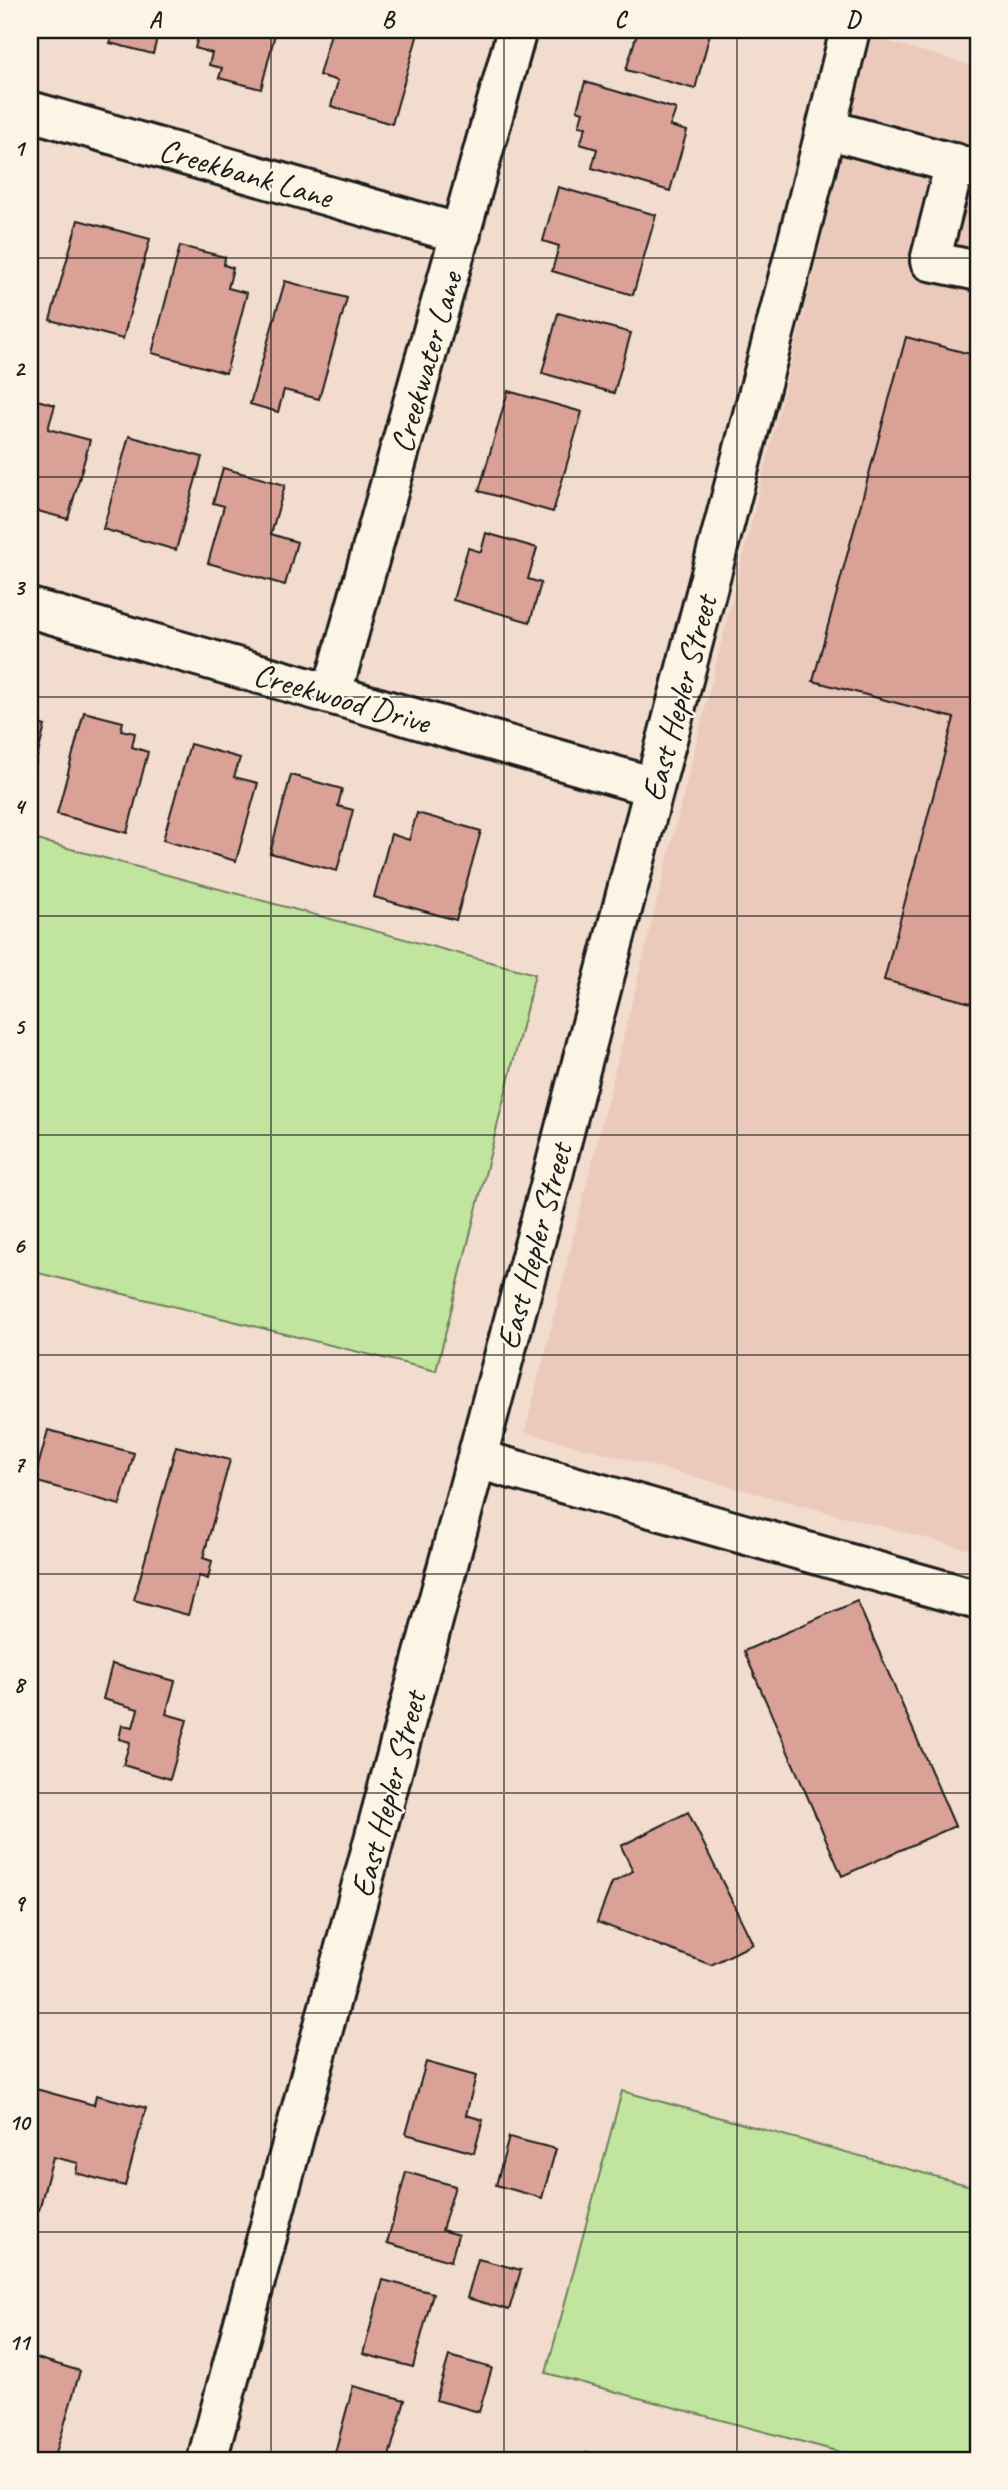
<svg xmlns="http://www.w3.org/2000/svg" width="1008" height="2490" font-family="Caveat,sans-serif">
	<rect width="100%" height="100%" fill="#f2dccd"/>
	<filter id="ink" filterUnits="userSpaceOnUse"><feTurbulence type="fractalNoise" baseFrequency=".0143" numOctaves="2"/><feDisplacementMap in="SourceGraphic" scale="14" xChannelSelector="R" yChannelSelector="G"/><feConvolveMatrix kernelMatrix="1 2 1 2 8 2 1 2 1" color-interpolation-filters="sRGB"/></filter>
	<g filter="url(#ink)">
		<path fill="#ebcabc" d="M872 37 978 67V1552L525 1432Z"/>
		<path fill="#c1e49e" stroke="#6e805d" stroke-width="2" d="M30 838 535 974 436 1371 30 1271Z
			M622 2091 978 2188V2460H870L546 2373Z"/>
		<path fill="#daa196" stroke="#1c1c1c" stroke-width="2" d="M114 30H159L153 54 110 43Z
			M200 30H276L261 89 219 78 222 68 209 65 212 53 195 48Z
			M332 30H419L392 124 331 106 338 81 319 75Z
			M638 30H711L695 89 626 70Z
			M585 82 676 109 670 126 687 131 670 191 592 168 597 149 580 144 586 127 579 126 583 112 577 110Z
			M558 187 656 215 633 295 552 271 559 246 543 241Z
			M78 220 150 239 123 339 50 320Z
			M180 246 225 257 224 265 233 268 228 288 247 293 226 373 152 353Z
			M285 281 347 298 319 399 284 390 278 412 250 404Z
			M558 313 631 333 614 393 542 373Z
			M906 337 978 356V1005L884 980 954 718 813 681Z
			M508 391 582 412 553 512 479 491Z
			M30 398 55 405 48 429 90 440 68 519 30 509Z
			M129 436 202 457 176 550 103 529Z
			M223 468 285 485 271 534 297 542 285 585 208 563 224 506 213 503Z
			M486 533 537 548 528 579 541 583 530 622 453 600 468 548 481 552Z
			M84 712 123 722 121 730 135 733 132 747 148 752 127 833 57 814Z
			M30 721 45 726 30 785Z
			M190 744 240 758 234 777 258 783 236 861 163 840Z
			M291 775 342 789 338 806 353 810 337 871 270 853Z
			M417 813 481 831 456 920 374 897 391 834 409 840Z
			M48 1430 134 1453 120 1505 34 1481Z
			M176 1446 230 1460 203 1558 212 1561 208 1579 199 1576 188 1615 134 1600Z
			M857 1601 955 1826 842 1876 744 1651Z
			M112 1664 175 1681 166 1714 187 1720 170 1779 123 1765 130 1742 119 1739 122 1725 133 1727 138 1709 103 1699Z
			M688 1812 753 1944 711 1965 597 1922 612 1883 633 1871 621 1846Z
			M426 2062 476 2076 466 2115 483 2120 474 2153 406 2134Z
			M36 2089 94 2105 96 2095 146 2108 125 2186 76 2173 78 2163 53 2157 39 2210 30 2208V2112Z
			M509 2137 556 2149 542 2198 496 2185Z
			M406 2172 455 2186 442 2230 458 2235 451 2261 387 2243Z
			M478 2259 521 2270 509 2310 467 2298Z
			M383 2280 433 2293 413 2367 363 2354Z
			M30 2356 80 2371 54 2460H30Z
			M449 2356 492 2368 479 2412 436 2400Z
			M353 2386 405 2400 388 2460H333Z
			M587 2453 615 2460H585Z"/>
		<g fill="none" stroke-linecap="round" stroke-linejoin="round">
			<defs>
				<path id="minor" d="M30 111 461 234
					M826 129 978 170
					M955 163 930 261 978 271
					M30 608 654 787
					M332 693 517 30
					M477 1459 978 1600
					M207 2460 554 1171C651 790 758 412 850 30"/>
			</defs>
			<use href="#minor" stroke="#1c1c1c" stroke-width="44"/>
			<use href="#minor" stroke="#fcf5e5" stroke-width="38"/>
		</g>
	</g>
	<path fill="none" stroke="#1c1c1c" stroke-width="2" stroke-opacity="0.55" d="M271 30V2460M504 30V2460M737 30V2460M30 258H978M30 477H978M30 697H978M30 916H978M30 1135H978M30 1355H978M30 1574H978M30 1793H978M30 2013H978M30 2232H978"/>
	<g text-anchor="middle" stroke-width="5" stroke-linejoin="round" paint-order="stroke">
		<g font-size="33" fill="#1c1c1c" stroke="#fcf5e5">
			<text transform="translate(246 172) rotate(16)" y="12">Creekbank Lane</text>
			<text transform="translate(425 362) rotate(-74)" y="12">Creekwater Lane</text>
			<text transform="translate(342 697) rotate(16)" y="12">Creekwood Drive</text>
			<text transform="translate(678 698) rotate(-75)" y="12">East Hepler Street</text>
			<text transform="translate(533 1246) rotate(-75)" y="12">East Hepler Street</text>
			<text transform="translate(387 1794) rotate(-75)" y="12">East Hepler Street</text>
		</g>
	</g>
	<rect width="1008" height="2490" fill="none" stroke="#fcf5e5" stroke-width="77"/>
	<rect x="38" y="38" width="932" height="2414" fill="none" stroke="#1c1c1c" stroke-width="2.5"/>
	<g font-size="23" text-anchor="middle" font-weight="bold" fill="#1c1c1c">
		<text x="155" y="27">A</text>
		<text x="388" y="27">B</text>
		<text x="620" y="27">C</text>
		<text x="853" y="27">D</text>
		<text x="19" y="156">1</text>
		<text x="19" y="376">2</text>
		<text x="19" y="595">3</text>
		<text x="19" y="814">4</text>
		<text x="19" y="1034">5</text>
		<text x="19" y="1253">6</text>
		<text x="19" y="1472">7</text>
		<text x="19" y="1692">8</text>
		<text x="19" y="1911">9</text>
		<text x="19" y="2130">10</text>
		<text x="19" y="2350">11</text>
	</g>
</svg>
